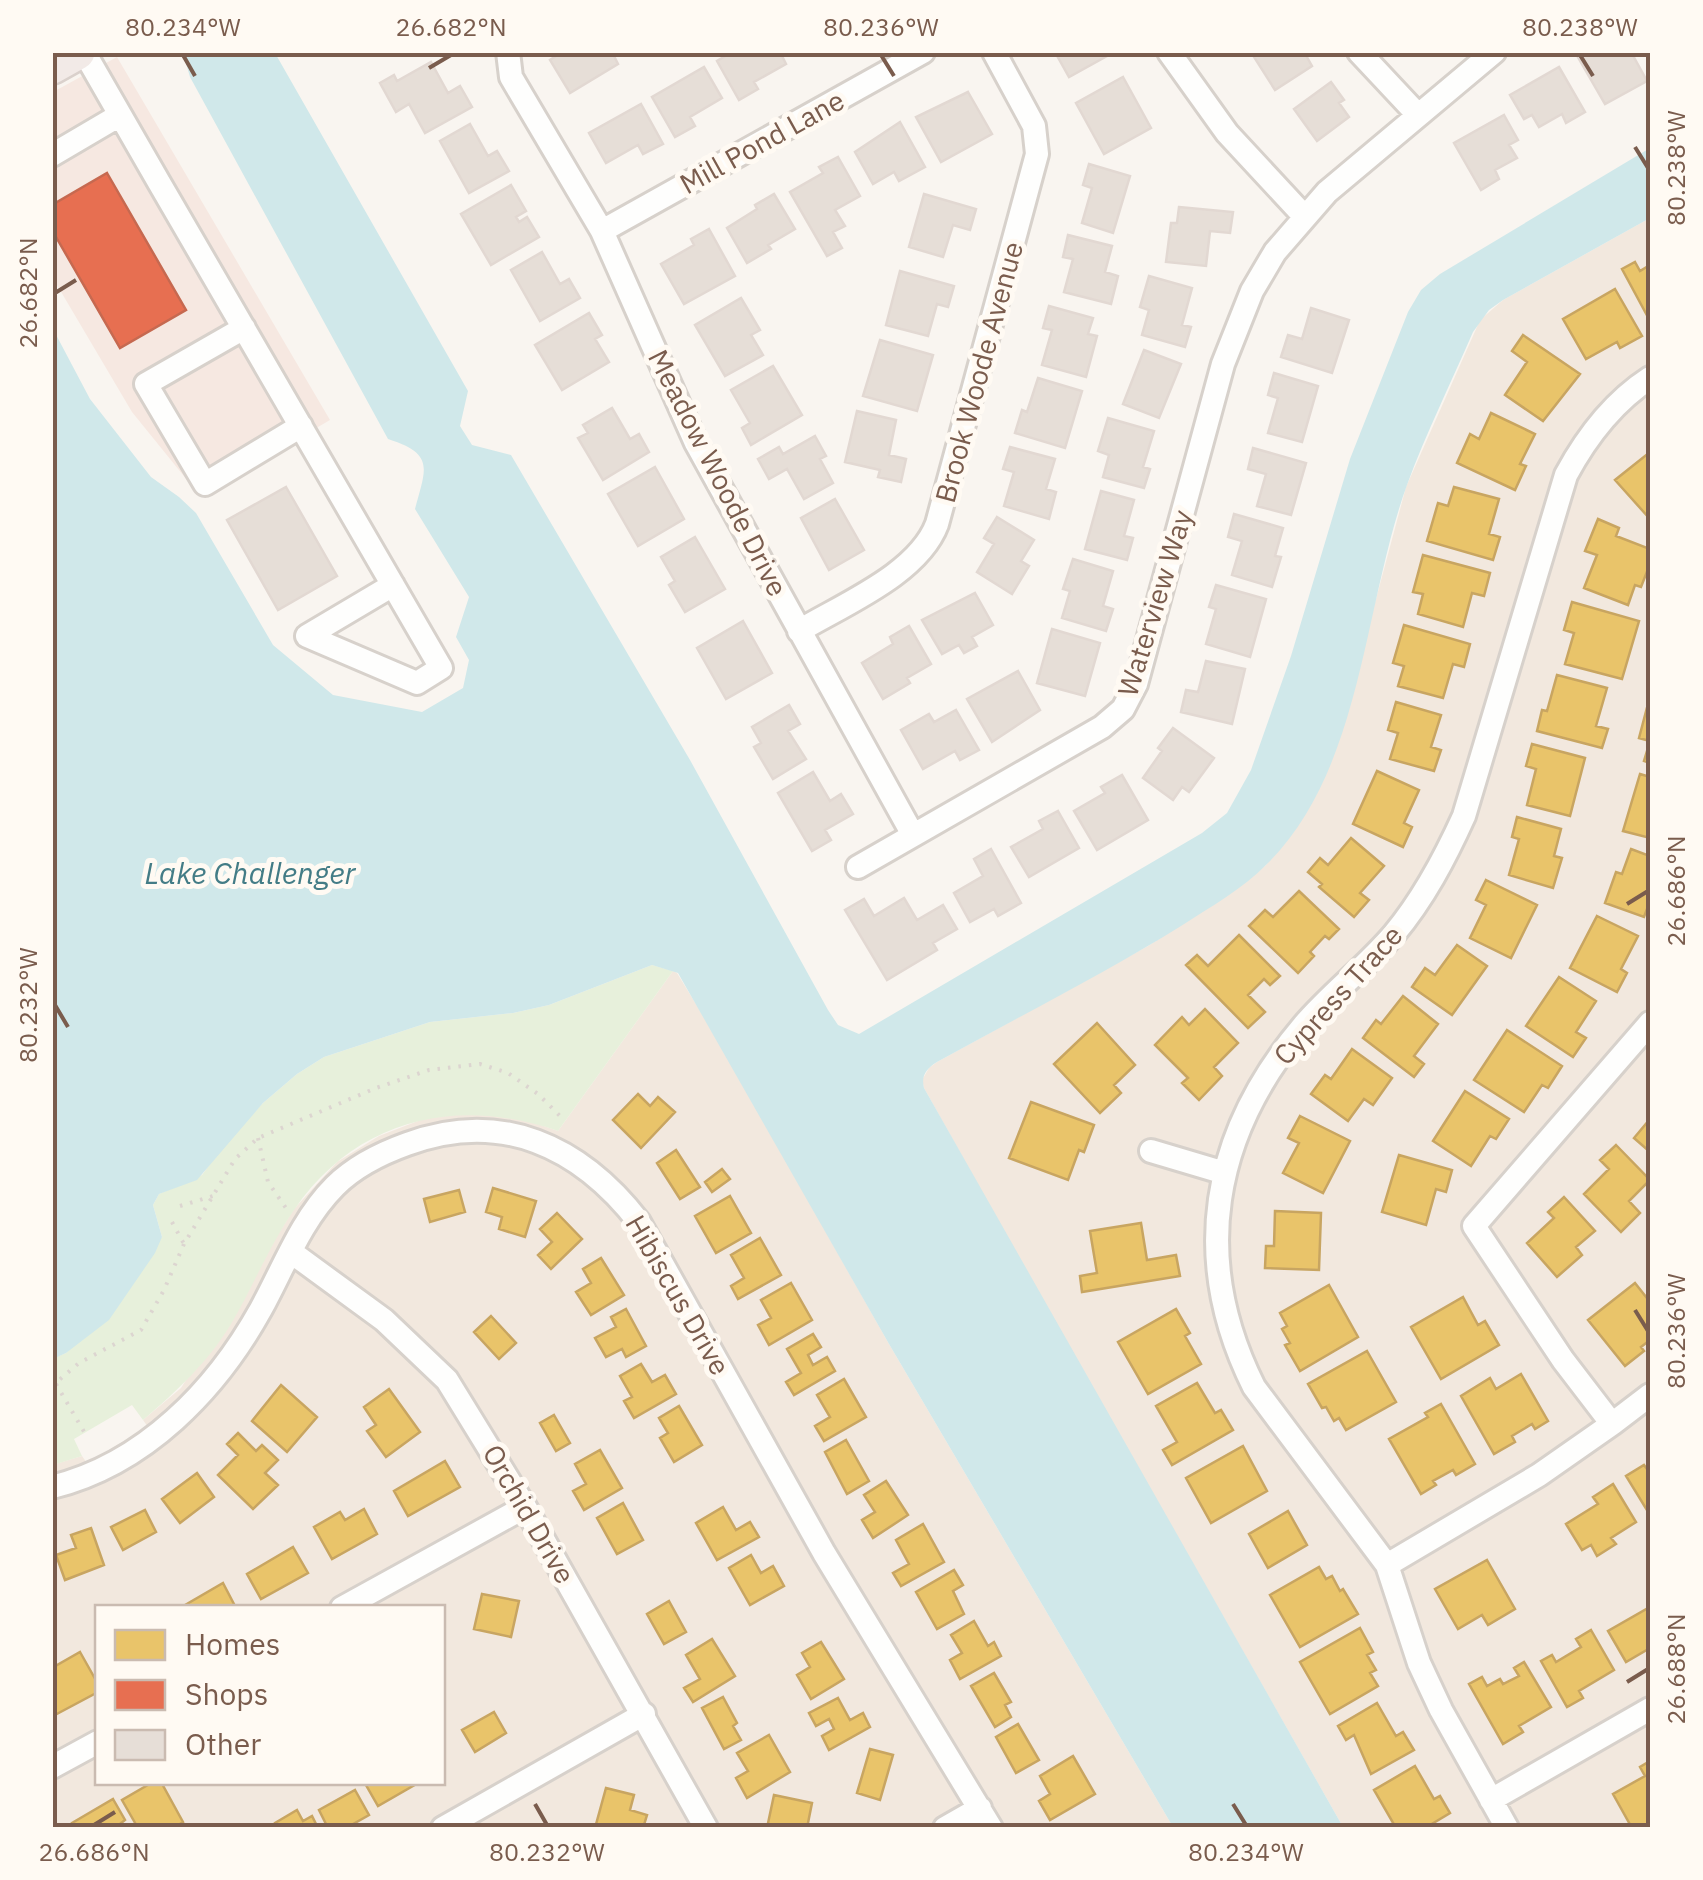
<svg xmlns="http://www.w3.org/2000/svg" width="1703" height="1880" font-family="'IBM Plex Sans',sans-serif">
	<rect width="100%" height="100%" fill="#f9f5f0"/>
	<path fill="#f2e8de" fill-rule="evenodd" d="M1650 218V1827H1343L1015 1251 924 1088 922 1080 929 1068 937 1062 1148 946 1235 890 1266 865 1316 795 1339 737 1406 487 1480 320 1503 300Z
		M673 971 677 973 716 1037 889 1344 1173 1827H53L52 1465 82 1456 87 1463 148 1427 143 1420 181 1388 294 1209 337 1162 379 1136 423 1119 456 1114 481 1113 524 1119 558 1131ZM98 1608H442V1782H98Z"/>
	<path fill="#f6e8e1" d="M117 57 330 420 200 496 132 412 57 285 53 287V92Z"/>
	<path fill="#e7f0db" d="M652 965 673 971 558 1131C457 1096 357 1118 294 1210 269 1246 253 1287 231 1324 209 1361 176 1392 143 1420L132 1405 74 1439 82 1456 53 1465 52 1359 66 1353 162 1237 153 1205 159 1194 202 1175 227 1141 263 1103 297 1074 324 1057 430 1022 513 1013 549 1005Z"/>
	<path fill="#d0e8ea" d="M183 53H275L468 391 460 426 472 445 511 455 690 760 828 1010 838 1025 859 1034 1202 833 1227 813 1251 770 1291 656 1350 459 1408 312 1421 290 1440 274 1650 148V218L1503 300 1489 310 1473 332C1451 383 1426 433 1407 485 1363 606 1363 769 1267 864 1243 889 1210 907 1181 926 1102 975 1018 1017 937 1062 926 1069 921 1076 924 1088L1343 1827H1173L889 1344 678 973 652 965 549 1005 513 1013 430 1022 324 1057 297 1074 263 1103 197 1180 159 1194 153 1205 162 1237 155 1253 109 1320 66 1353 53 1359V329L90 399 151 477 179 497 196 513 273 645 333 695 422 712 463 688 469 660 456 637 469 597 415 509C426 468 435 454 388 439L190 77Z"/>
	<path fill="#e9c46a" stroke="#c8a561" stroke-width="2.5" d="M1635 262 1640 271 1650 265V321L1622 269Z
		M1615 289 1642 336 1620 348 1617 342 1586 359 1563 319Z
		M1523 335 1580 374 1543 421 1505 395 1527 362 1512 351Z
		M1491 413 1535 434 1520 464 1526 466 1515 490 1457 463 1470 434 1479 439Z
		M1650 452V519L1615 480Z
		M1454 487 1499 499 1489 534 1500 537 1493 560 1427 541 1438 503 1448 506Z
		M1598 519 1619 528 1616 536 1650 549V564L1641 587 1635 585 1628 605 1584 588 1597 555 1585 551Z
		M1423 555 1490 573 1484 596 1472 593 1463 627 1418 614 1423 594 1413 592Z
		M1572 602 1639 621 1622 679 1565 664 1574 633 1564 630Z
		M1404 625 1470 644 1464 667 1453 664 1443 698 1398 686 1404 666 1393 663Z
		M1557 675 1607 688 1596 726 1608 729 1602 748 1537 731 1542 710 1547 711Z
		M1649 700 1650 701V763L1644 761 1650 741 1639 738Z
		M1396 702 1441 715 1431 747 1441 750 1434 771 1390 759 1398 733 1388 730Z
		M1532 744 1585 758 1570 816 1527 805 1536 769 1526 766Z
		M1377 771 1419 790 1404 823 1412 827 1403 847 1353 824Z
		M1640 774 1650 777V838L1623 831Z
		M1517 817 1561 829 1554 856 1562 858 1553 888 1509 875 1519 839 1512 837Z
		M1351 838 1384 866 1360 893 1369 900 1354 917 1319 887 1322 884 1308 872 1320 858 1328 865Z
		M1631 849 1650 856V901L1644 917 1605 903 1616 872 1622 874Z
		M1486 880 1537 905 1511 958 1470 938 1486 905 1476 900Z
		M1299 891 1339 929 1329 939 1325 936 1310 952 1314 956 1298 973 1249 926 1265 910 1273 917Z
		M1597 916 1638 936 1621 969 1627 973 1617 992 1570 968Z
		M1239 935 1280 976 1270 985 1264 979 1248 995 1265 1012 1248 1028 1186 965 1197 955 1208 966Z
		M1457 945 1487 966 1452 1015 1412 987 1425 968 1435 975Z
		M1559 977 1596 1001 1576 1032 1586 1038 1573 1057 1526 1026Z
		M1403 996 1438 1024 1414 1056 1424 1064 1414 1077 1363 1038 1376 1020 1381 1024Z
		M1205 1009 1238 1043 1214 1067 1222 1076 1199 1100 1182 1083 1188 1078 1155 1045 1182 1017 1189 1025Z
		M1097 1023 1135 1065 1114 1085 1121 1093 1100 1113 1054 1064Z
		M1507 1030 1562 1066 1548 1088 1542 1085 1524 1112 1474 1080Z
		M1352 1049 1392 1078 1373 1105 1364 1099 1348 1121 1311 1094 1325 1075 1331 1079Z
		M1465 1091 1509 1119 1496 1139 1490 1136 1471 1166 1433 1141Z
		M638 1094 650 1106 658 1097 675 1112 641 1148 613 1120Z
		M1031 1102 1094 1125 1084 1152 1079 1150 1068 1180 1009 1158Z
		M1300 1116 1350 1141 1323 1193 1283 1173 1299 1143 1288 1138Z
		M1650 1119V1152L1634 1138Z
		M1616 1145 1650 1180 1629 1201 1640 1213 1621 1232 1584 1194 1609 1169 1600 1160Z
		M676 1150 700 1187 680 1199 657 1163Z
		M1399 1155 1452 1170 1446 1192 1436 1189 1426 1225 1382 1212Z
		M722 1169 730 1179 712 1192 705 1182Z
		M493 1188 536 1201 525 1237 499 1229 502 1217 486 1212Z
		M459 1190 465 1212 430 1222 424 1199Z
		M730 1196 751 1233 716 1253 695 1216Z
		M1564 1197 1595 1231 1576 1247 1582 1255 1557 1277 1527 1243 1554 1218 1548 1212Z
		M1275 1211 1321 1213 1319 1270 1265 1268 1266 1246H1274Z
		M557 1213 582 1239 551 1269 538 1255 552 1242 540 1229Z
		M1141 1223 1147 1260 1176 1255 1180 1276 1082 1292 1080 1276 1097 1273 1090 1231Z
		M760 1238 781 1275 738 1299 731 1286 744 1278 731 1255Z
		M601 1258 624 1295 591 1315 576 1292 591 1283 583 1269Z
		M791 1283 812 1320 769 1345 758 1325 771 1318 761 1300Z
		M1635 1283 1650 1302V1340L1641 1347 1644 1351 1625 1366 1588 1320Z
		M1329 1285 1358 1337 1300 1371 1285 1345 1290 1343 1282 1329 1287 1326 1280 1313Z
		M1463 1297 1478 1325 1485 1321 1499 1345 1441 1379 1411 1327Z
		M626 1309 646 1346 626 1357 622 1349 606 1357 595 1338 616 1327 611 1317Z
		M1176 1309 1190 1333 1185 1336 1201 1364 1148 1394 1118 1342Z
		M491 1316 516 1343 499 1359 474 1332Z
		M813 1334 821 1347 808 1355 813 1365 827 1357 835 1371 794 1395 786 1382 801 1373 787 1349Z
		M1367 1351 1396 1402 1346 1430 1339 1418 1334 1421 1326 1407 1322 1408 1308 1384Z
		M641 1364 652 1382 665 1375 676 1394 634 1418 624 1401 632 1397 620 1376Z
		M1521 1374 1548 1421 1535 1429 1532 1424 1512 1436 1515 1442 1494 1454 1461 1396 1490 1378 1496 1389Z
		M844 1379 866 1417 824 1441 815 1426 830 1417 817 1395Z
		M1197 1383 1215 1413 1221 1410 1233 1430 1172 1465 1163 1450 1177 1442 1156 1406Z
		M281 1385 317 1417 287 1452 252 1421Z
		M389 1389 420 1432 386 1457 367 1431 376 1425 364 1407Z
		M1441 1404 1475 1464 1456 1475 1453 1470 1433 1481 1436 1485 1421 1494 1389 1439 1428 1417 1425 1413Z
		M679 1406 702 1445 674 1462 660 1438 668 1433 659 1418Z
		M554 1415 570 1443 556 1451 540 1423Z
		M238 1433 256 1451 262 1445 278 1460 265 1473 278 1485 253 1509 218 1475 238 1455 227 1444Z
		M846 1440 869 1481 847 1494 825 1452Z
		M1243 1446 1267 1491 1211 1523 1186 1478Z
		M600 1450 622 1488 584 1510 573 1491 586 1484 575 1464Z
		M445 1461 460 1487 408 1516 394 1491Z
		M1644 1465 1647 1469 1650 1467V1515L1626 1476Z
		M197 1473 214 1497 180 1523 162 1499Z
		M886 1481 908 1515 873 1538 862 1520 875 1512 864 1495Z
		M1613 1484 1636 1522 1611 1538 1616 1544 1597 1556 1591 1545 1582 1550 1566 1524 1598 1504 1593 1497Z
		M623 1503 643 1540 617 1554 597 1518Z
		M723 1507 736 1530 750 1522 759 1537 717 1560 696 1523Z
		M364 1509 377 1534 332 1559 314 1527 340 1512 345 1520Z
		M145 1510 156 1532 123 1550 111 1527Z
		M1288 1511 1307 1545 1268 1568 1249 1534Z
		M923 1524 944 1562 901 1586 893 1573 909 1564 896 1540Z
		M91 1528 104 1565 65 1580 56 1555 76 1548 71 1535Z
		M293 1547 308 1573 261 1599 247 1574Z
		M751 1555 761 1573 773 1566 784 1586 750 1605 729 1568Z
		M1487 1560 1515 1609 1488 1625 1482 1615 1458 1629 1435 1589Z
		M1319 1567 1326 1579 1332 1576 1340 1591 1343 1589 1358 1614 1300 1647 1270 1595Z
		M954 1570 963 1585 953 1591 964 1614 937 1629 916 1592Z
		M223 1583 236 1608H180Z
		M482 1594 519 1601 511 1637 474 1629Z
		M669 1601 686 1632 664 1644 647 1614Z
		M1650 1607V1648L1626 1662 1608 1631Z
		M974 1621 988 1646 994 1642 1001 1656 960 1679 950 1660 962 1653 951 1635Z
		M1360 1628 1373 1652 1367 1655 1376 1670 1370 1673 1378 1686 1330 1714 1300 1662Z
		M1591 1630 1614 1670 1579 1691 1583 1698 1567 1707 1541 1661 1552 1655 1556 1662 1581 1647 1576 1639Z
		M712 1639 735 1676 693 1702 684 1688 700 1679 686 1655Z
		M821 1642 844 1679 811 1699 797 1675 810 1667 802 1653Z
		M80 1652 98 1684V1692L53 1716 52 1668Z
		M1524 1662 1551 1707 1519 1726 1523 1732 1503 1744 1469 1684 1482 1677 1487 1686 1500 1679 1503 1684 1519 1676 1514 1668Z
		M994 1673 1011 1702 1005 1705 1011 1717 995 1727 971 1686Z
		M723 1697 737 1723 733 1726 741 1740 724 1749 702 1708Z
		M838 1698 850 1720 863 1713 870 1727 829 1750 822 1736 834 1729 829 1719 816 1726 809 1713Z
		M1377 1703 1396 1736 1403 1732 1414 1750 1371 1774 1354 1735 1346 1740 1338 1726Z
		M494 1712 506 1733 475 1752 462 1730Z
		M1018 1724 1039 1760 1016 1773 996 1737Z
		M769 1735 790 1772 747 1798 736 1778 748 1771 737 1753Z
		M870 1749 893 1755 880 1800 857 1793Z
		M1073 1756 1095 1794 1050 1820 1039 1801 1050 1794 1040 1776Z
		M1650 1761V1823L1632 1828 1613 1794 1645 1776 1640 1767Z
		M1415 1766 1434 1799 1440 1796 1450 1813 1425 1828H1396L1374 1790Z
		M153 1782H161L183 1822 174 1828H138L122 1800Z
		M370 1782H418V1783L378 1806 366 1785Z
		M606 1788 634 1795 630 1810 647 1815 643 1828H595Z
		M355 1790 369 1815 346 1828H328L319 1810Z
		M774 1795 812 1803 807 1828H767Z
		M113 1799 125 1820 115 1828H74L72 1823Z
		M297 1810 303 1821 312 1816 318 1828H277L275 1823Z"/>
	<path fill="#e76f51" stroke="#c66950" stroke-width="2.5" d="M107 173 186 310 120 348 52 230V205Z"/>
	<path fill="#e6ded7" stroke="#e2d8d2" stroke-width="2.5" d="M562 52H612L618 64 570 93 550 60Z
		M780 52 786 64 754 82 758 89 739 100 717 61 732 52Z
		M1055 52H1105L1107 56 1069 77Z
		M1262 52H1304L1312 66 1275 90 1254 57Z
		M1575 52H1631L1647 81 1605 104Z
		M431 62 448 93 460 86 472 107 425 133 409 104 396 112 380 83 394 75 397 81Z
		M704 67 722 98 690 117 695 126 675 137 652 97Z
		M1559 67 1585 112 1566 123 1562 114 1539 127 1532 115 1524 119 1510 95Z
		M1123 77 1151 128 1104 154 1076 103Z
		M1331 82 1344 100 1339 103 1349 117 1317 141 1294 109Z
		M968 92 992 134 941 162 916 117Z
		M641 104 663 144 643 154 638 145 606 163 589 133Z
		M1504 115 1518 140 1509 145 1517 158 1495 170 1499 179 1481 190 1454 143Z
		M900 122 925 167 899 181 894 172 873 184 855 152Z
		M470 124 488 156 497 151 509 171 469 193 440 141Z
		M838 157 860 196 835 210 845 226 833 232 842 248 827 256 790 192 823 173 819 167Z
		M1089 164 1130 176 1113 233 1082 223 1092 188 1083 185Z
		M511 185 526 211 516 217 519 222 527 217 539 237 491 265 461 214Z
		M774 194 795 229 768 245 771 249 747 263 727 228 757 209 755 205Z
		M924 194 976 209 970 230 953 225 943 257 909 247Z
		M1179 207 1233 212 1230 233 1210 231 1206 266 1166 262 1171 223H1177Z
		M709 229 735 276 684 304 661 264 694 245 691 239Z
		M1068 235 1112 246 1105 272 1118 276 1111 304 1064 292 1073 259 1063 257Z
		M542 252 560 284 569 279 580 298 540 321 511 270Z
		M900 271 954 286 948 307 937 304 928 336 886 325Z
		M1149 276 1192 288 1182 325 1191 327 1185 347 1142 335 1149 310 1140 307Z
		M741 298 760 330 751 335 763 355 725 376 695 325Z
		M1049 306 1093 318 1088 334 1097 336 1086 377 1042 365 1052 330 1043 328Z
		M1311 308 1349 320 1332 373 1281 357 1288 335 1302 339Z
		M589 313 602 335 595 339 609 362 562 390 535 345Z
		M880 340 933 355 917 411 863 396Z
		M1144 350 1181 364 1159 418 1123 404Z
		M773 366 802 415 751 445 742 428 750 423 731 390Z
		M1274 373 1318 386 1302 442 1268 433 1278 398 1268 395Z
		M1038 378 1082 391 1065 448 1015 433 1022 410 1027 412Z
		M612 408 630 439 639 434 649 452 603 480 578 438 588 433 583 425Z
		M857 411 896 420 889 455 906 459 901 482 878 477 880 470 845 462Z
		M1108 418 1154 431 1143 467 1150 469 1144 488 1103 477 1109 455 1098 451Z
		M815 436 826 456 820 459 833 483 804 499 787 469 769 479 758 459 779 447 783 454Z
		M1010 447 1055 459 1046 489 1056 492 1049 519 1004 506 1014 472 1003 469Z
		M1253 448 1306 463 1291 515 1257 506 1266 474 1248 469Z
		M655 467 684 519 638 546 608 494Z
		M286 487 337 576 278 610 227 520Z
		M1101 491 1134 500 1124 536 1133 538 1127 560 1085 549Z
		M835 499 864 550 829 570 801 518Z
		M1234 514 1283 528 1275 556 1281 557 1272 587 1232 575 1242 541 1228 537Z
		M997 517 1034 540 1021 561 1029 566 1012 594 977 572 994 544 984 538Z
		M695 537 725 589 685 612 669 585 675 581 661 557Z
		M1073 559 1113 571 1103 606 1113 609 1106 631 1062 618 1070 591 1063 589Z
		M1216 585 1266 599 1250 657 1206 644 1216 609 1209 607Z
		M975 593 993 625 972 637 977 646 964 653 959 645 942 654 922 620Z
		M743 621 772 673 726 699 697 648Z
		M909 626 931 664 907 678 910 683 883 699 862 663 893 644 890 637Z
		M1052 629 1100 643 1085 696 1037 683Z
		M1206 661 1245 669 1232 724 1181 712 1186 690 1198 692Z
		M1018 671 1040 710 992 742 967 699Z
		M789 705 800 724 788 731 806 759 773 779 754 747 761 743 752 727Z
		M956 710 979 750 960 760 955 751 923 769 901 730 929 714 934 722Z
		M1173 728 1214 758 1189 792 1182 787 1173 800 1143 778 1162 751 1158 748Z
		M813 772 830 801 841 794 853 814 825 830 831 840 812 851 778 793Z
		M1122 775 1148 820 1097 850 1074 811 1105 793 1101 787Z
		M1058 811 1079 848 1029 877 1011 847 1043 829 1039 821Z
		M991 849 1021 903 998 916 994 909 970 922 954 893 983 876 974 859Z
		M904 898 917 920 943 905 957 929 933 943 937 950 887 980 845 910 864 899 874 916Z"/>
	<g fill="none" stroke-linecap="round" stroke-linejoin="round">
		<defs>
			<path id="minor" d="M84 52C202 258 322 463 441 668L417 683 307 636 393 585
				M508 52 511 77 602 231 696 443 913 835
				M1169 52 1227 133 1304 216
				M1359 52 1418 115
				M52 155 120 115
				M602 231 923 52
				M244 328 146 384 205 484 301 426
				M799 631C844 604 918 574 937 524L1037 154 1034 126 994 52
				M858 867 1102 727 1123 709 1136 684 1223 364 1252 291 1275 252 1327 192 1494 52
				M1650 1023 1474 1226 1563 1360 1612 1424 1650 1395
				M1151 1151 1225 1173
				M291 1252 384 1320 447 1380 525 1507 706 1828
				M52 1487C145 1464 216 1390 261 1309 284 1267 301 1220 335 1186 354 1167 382 1153 407 1144 501 1109 580 1146 639 1222L824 1553 991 1828
				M1387 1565 1539 1475 1612 1424
				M342 1608 525 1507
				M52 1767 98 1742
				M1491 1800 1650 1709
				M443 1828 644 1714
				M945 1828 980 1808
				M1507 1828 1441 1710 1419 1663 1387 1565 1254 1387C1190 1259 1211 1135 1303 1026 1331 993 1366 967 1394 934 1424 898 1445 858 1464 816L1566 475C1587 436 1613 402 1650 378"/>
			<path id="highway" d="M52 66 77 52"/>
		</defs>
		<use href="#minor" stroke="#d7d1cb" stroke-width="28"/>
		<use href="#highway" stroke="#dad1cc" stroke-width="40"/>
		<path stroke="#dcd5d0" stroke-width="4" stroke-dasharray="2.5 8" stroke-linecap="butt" d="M258 1138 268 1182 288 1211
			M180 1206 213 1196
			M172 1222 184 1244
			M56 1384 86 1435
			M52 1386 79 1363 141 1330 164 1290 184 1244 235 1159 258 1138 376 1088 429 1070 480 1064 508 1073 538 1094 565 1121"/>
		<use href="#minor" stroke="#fefefd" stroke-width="22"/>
		<use href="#highway" stroke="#f2eae7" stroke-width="35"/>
	</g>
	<path fill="none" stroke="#7a5c4d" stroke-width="4" d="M183 55 195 76M881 55 894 76M1580 55 1593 76M429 68 451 55M1635 147 1648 168M55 293 76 280M1627 904 1648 891M55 1005 68 1027M1635 1310 1648 1331M1627 1682 1648 1669M535 1804 547 1825M1233 1804 1246 1825M94 1825 115 1812"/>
	<g text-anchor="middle" stroke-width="10" stroke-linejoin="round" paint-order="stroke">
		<g font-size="28" fill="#7a5c4d" stroke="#fffaf3">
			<text transform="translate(762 142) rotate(-29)" y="10">Mill Pond Lane</text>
			<text transform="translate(979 372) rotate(-75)" y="10">Brook Woode Avenue</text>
			<text transform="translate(718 473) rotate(63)" y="10">Meadow Woode Drive</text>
			<text transform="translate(1155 603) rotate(-73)" y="10">Waterview Way</text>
			<text transform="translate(1338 995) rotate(-48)" y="10">Cypress Trace</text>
			<text transform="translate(678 1295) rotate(60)" y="10">Hibiscus Drive</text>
			<text transform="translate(529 1514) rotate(60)" y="10">Orchid Drive</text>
		</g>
		<g font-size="30" font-style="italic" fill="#437c86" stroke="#fffaf3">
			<text x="250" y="884">Lake Challenger</text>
		</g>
	</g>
	<rect width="1703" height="1880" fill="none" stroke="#fffaf3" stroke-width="110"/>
	<rect x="95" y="1605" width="350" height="180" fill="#fffaf3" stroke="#cabbb1" stroke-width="2.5"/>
	<rect x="115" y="1630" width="50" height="30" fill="#e9c46a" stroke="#cabbb1" stroke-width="2.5"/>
	<text x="185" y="1655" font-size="30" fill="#7a5c4d">Homes</text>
	<rect x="115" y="1680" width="50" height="30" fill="#e76f51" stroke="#cabbb1" stroke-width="2.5"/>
	<text x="185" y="1705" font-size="30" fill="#7a5c4d">Shops</text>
	<rect x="115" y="1730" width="50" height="30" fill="#e6ded7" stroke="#cabbb1" stroke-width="2.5"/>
	<text x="185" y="1755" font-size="30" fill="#7a5c4d">Other</text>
	<rect x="55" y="55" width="1593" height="1770" fill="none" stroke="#7a5c4d" stroke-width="4"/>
	<g font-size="25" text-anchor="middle" fill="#7a5c4d">
		<text x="183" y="36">80.234°W</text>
		<text x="451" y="36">26.682°N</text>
		<text x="881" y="36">80.236°W</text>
		<text x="1580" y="36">80.238°W</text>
		<text transform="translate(1676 168) rotate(-90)" y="9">80.238°W</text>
		<text transform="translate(28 293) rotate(-90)" y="9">26.682°N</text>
		<text transform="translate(1676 891) rotate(-90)" y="9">26.686°N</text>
		<text transform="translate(28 1005) rotate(-90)" y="9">80.232°W</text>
		<text transform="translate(1676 1331) rotate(-90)" y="9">80.236°W</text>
		<text transform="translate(1676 1669) rotate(-90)" y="9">26.688°N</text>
		<text x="94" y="1861">26.686°N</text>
		<text x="547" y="1861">80.232°W</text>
		<text x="1246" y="1861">80.234°W</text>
	</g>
</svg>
